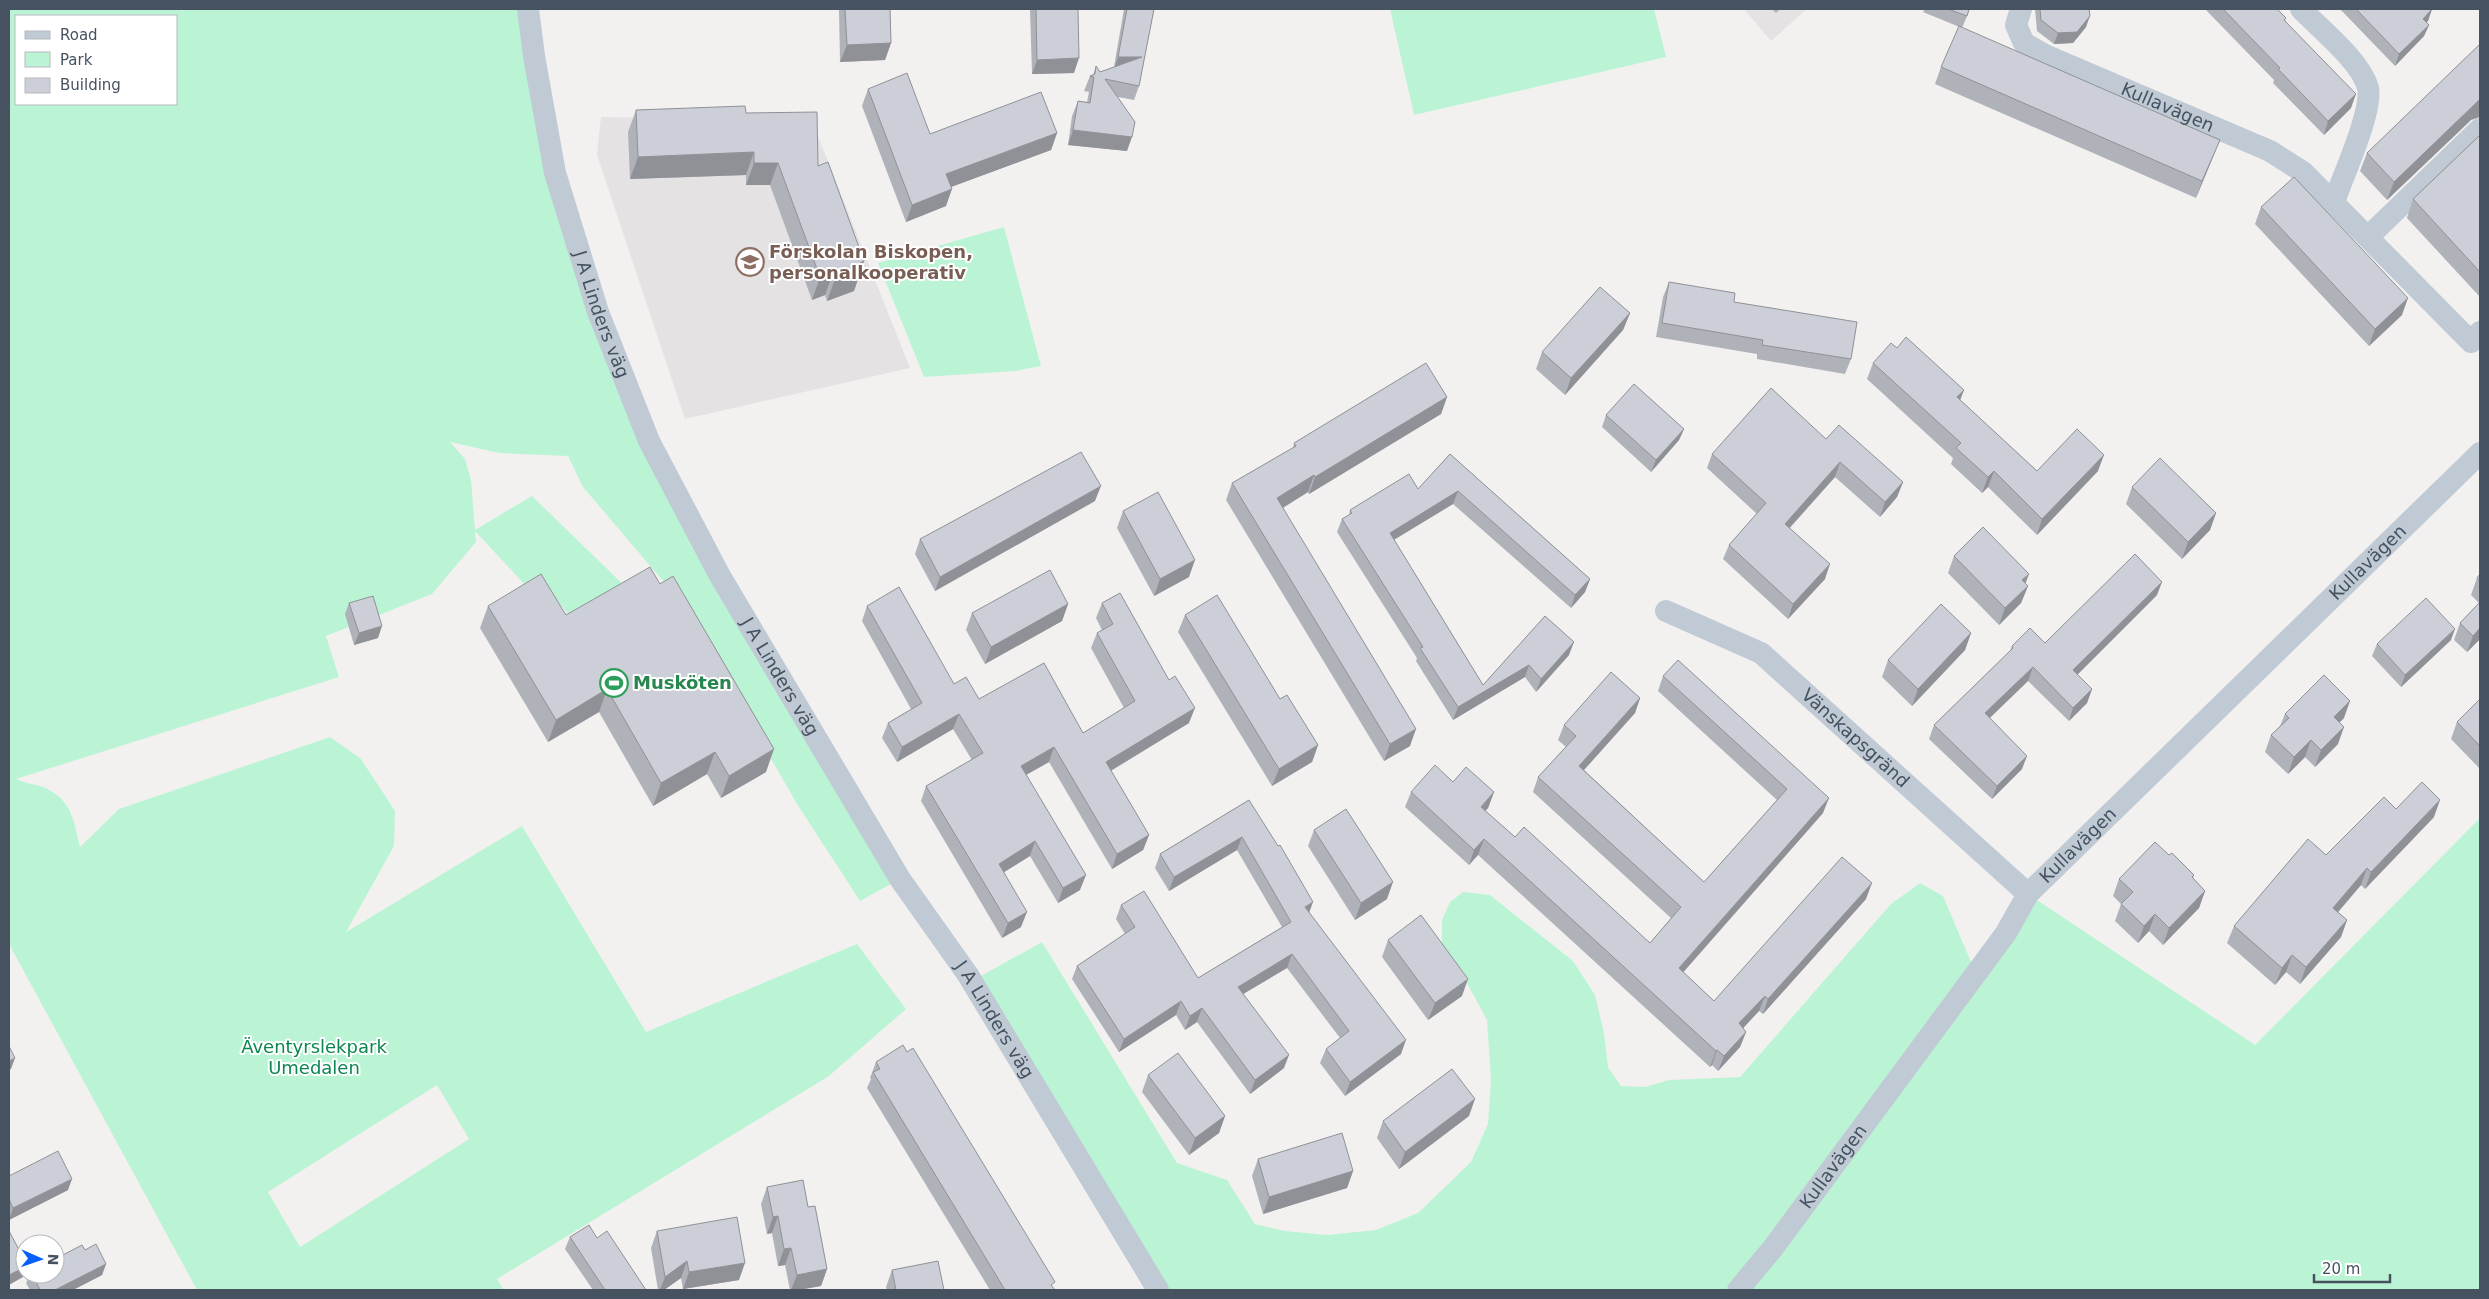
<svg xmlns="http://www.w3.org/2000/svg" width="2489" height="1299" font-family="'DejaVu Sans',sans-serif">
	<rect width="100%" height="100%" fill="#f3f1f0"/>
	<path fill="#e4e2e2" d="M1744 9H1807L1771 41Z
		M601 117 812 121 910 368 685 419 597 155Z"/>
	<path fill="#bbf4d5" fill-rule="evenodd" d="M9 9H528L555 173 649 441 900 879 860 901 797 804 680 601 583 487 568 456 499 453 450 442 465 459 471 480 475 530 532 496 633 594 578 626 539 578 526 586 475 531 476 542 432 594 326 636 339 677 16 779C24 783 34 784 43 787 72 799 74 821 80 847L119 809 330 737 361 759 395 811 394 846 346 932 522 826 646 1032 857 944 906 1009 829 1076 497 1279 504 1290H197L9 944ZM16 16H176V104H16ZM437 1085 469 1139 300 1247 268 1192Z
		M1390 9H1654L1666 57 1414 115Z
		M1004 227 1041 366 1015 371 924 377 878 263Z
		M2480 818V1290H1158L972 981 1042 942 1177 1163 1227 1180 1255 1224 1285 1231 1327 1235 1376 1230 1418 1213 1471 1162 1488 1124 1491 1079 1487 1020 1463 976 1442 943V920L1450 902 1463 892 1490 895 1573 961 1595 995 1604 1033 1608 1067 1621 1086 1645 1087 1669 1080 1740 1077 1891 904 1920 883 1943 896 1974 969 2028 894 2255 1045Z"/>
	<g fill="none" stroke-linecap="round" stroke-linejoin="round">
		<g stroke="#c0cad4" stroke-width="22">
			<path id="s1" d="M528 9 534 56 555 173 598 312 649 441 720 576 900 879 968 975 1158 1290"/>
			<path id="s2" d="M2021 9 2016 25 2024 43 2045 55 2270 151 2303 172 2471 342 2480 332"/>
			<path d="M2301 9C2320 29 2361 61 2368 88 2373 111 2342 178 2334 202"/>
			<path d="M2368 237 2480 129"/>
			<path id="s3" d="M1666 611 1761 653 2028 894"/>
			<path id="s4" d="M1738 1290 1773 1248 2006 933 2028 894 2480 453"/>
		</g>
	</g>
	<path fill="#afb2b9" d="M839 9H890L891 43 885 60 840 62Z
		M1030 9H1078L1074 73 1032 74Z
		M1124 9H1154L1139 86 1134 100 1118 97 1127 151 1068 145 1072 116 1078 101 1087 102 1089 92 1084 91 1090 76 1093 75 1096 66 1100 72 1114 67Z
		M1772 9H1780L1776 13Z
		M1925 9H1970L1962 28 1923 12Z
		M2035 9H2089L2086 27 2073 43 2054 44 2037 31Z
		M2205 9H2277L2286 18 2285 20 2351 108 2324 135 2273 83 2274 80Z
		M2340 9H2432L2428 21 2426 22 2429 25 2424 36 2395 66Z
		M1941 67 2213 157 2196 198 1935 84Z
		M868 89 930 134 1057 133 1051 150 951 187 946 206 906 222 862 106Z
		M636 110 746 113 818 166 862 268 854 291 827 301 825 295 812 300 770 185H746V175L630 179 628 132Z
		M2471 120 2387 200 2360 171 2367 153Z
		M2480 135V297L2407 218 2413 199Z
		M2261 207 2402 315 2369 346 2255 224Z
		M1669 282 1734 302 1851 359 1845 374 1757 359V354L1656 337 1663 297Z
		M1630 313 1623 330 1565 395 1536 369 1542 352Z
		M1897 348 1960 400 2037 471H2098L2037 535 1988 487 1982 493 1951 464 1953 458 1867 379 1873 363Z
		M1447 397 1441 414 1309 494 1308 492 1283 508 1410 746 1384 761 1226 500 1232 483 1293 448 1294 443Z
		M1606 415 1684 429 1679 440 1651 472 1602 427Z
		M1826 439 1903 482 1897 497 1880 517 1835 477 1790 528 1825 579 1788 619 1723 559 1729 545 1757 514 1707 468 1712 454Z
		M1450 454 1590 579 1585 592 1571 608 1453 504 1394 540 1483 685 1545 616 1569 655 1536 692 1525 677 1453 720 1416 661 1417 658 1337 532 1342 519 1349 515 1350 510 1418 489Z
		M2132 487 2216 513 2210 530 2182 559 2126 504Z
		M1095 501 935 591 915 554 920 539Z
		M1123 511 1189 577 1154 596 1117 528Z
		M1954 556 2025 584 2028 586 2021 603 1999 625 1948 573Z
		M2480 574V639L2467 652 2454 640 2460 623 2479 603 2471 595 2477 578Z
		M2157 595 2077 675 2092 689 2087 703 2069 721 2028 681 1990 718 2022 769 1992 799 1929 739 1934 725 2010 651 2012 646 2045 643Z
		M349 603 378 638 354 645 345 614Z
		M1102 603 1189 723 1111 771 1149 835 1143 850 1112 869 1049 762 1026 775 1080 890 1058 903 1030 856 1004 872 1021 927 1002 938 921 801 926 786 972 760 953 729 897 762 882 738 888 723 911 709 862 621 867 606 954 684 979 699 1083 733 1124 708 1091 648 1097 633 1102 630 1096 618Z
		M1068 604 1062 621 985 664 966 630 972 613Z
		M488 606 566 615 766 772 721 798 707 774 653 806 599 712 548 742 480 628Z
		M1185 615 1280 699 1318 745 1312 762 1272 786 1178 632Z
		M1971 633 1965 650 1912 706 1882 677 1888 660Z
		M2451 640 2401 687 2372 656 2377 644Z
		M1663 676 1823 813 1683 972 1714 1001 1866 899 1763 1014 1759 1011 1743 1028 1746 1032 1740 1047 1718 1071 1712 1065 1710 1067 1478 855 1469 865 1405 807 1411 792 1453 782 1494 792 1488 808 1485 811 1515 837 1650 943 1671 918 1533 792 1538 777 1566 747 1558 740 1564 725 1640 698 1635 713 1584 770 1704 882 1777 800 1658 691Z
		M2480 699V769L2451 739 2457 722Z
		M2285 714 2344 718 2340 722 2338 744 2315 767 2305 757 2288 774 2265 752 2271 735 2280 726Z
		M1249 800 1309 913 1401 1054 1345 1096 1320 1063 1326 1049 1340 1038 1287 968 1243 994 1284 1068 1250 1094 1197 1022 1185 1030 1176 1015 1119 1052 1072 979 1077 966 1125 934 1116 919 1121 905 1198 978 1282 927 1237 850 1169 891 1155 868 1160 854Z
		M2396 809 2434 817 2365 889 2361 885 2338 912 2347 920 2341 937 2300 984 2286 972 2275 985 2227 943 2234 926 2326 855Z
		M1314 830 1387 899 1355 920 1308 846Z
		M2169 855 2194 875 2193 878 2205 891 2199 908 2163 945 2149 931 2138 943 2115 921 2121 904 2113 896 2119 879Z
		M1388 940 1462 996 1428 1020 1382 957Z
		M876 1062 1053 1288 1055 1290H990L867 1088 871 1079 870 1078Z
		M1148 1075 1225 1116 1219 1133 1189 1155 1142 1092Z
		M1469 1116 1399 1169 1377 1138 1383 1121Z
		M1258 1159 1353 1171 1347 1188 1263 1214 1252 1176Z
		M9 1176 68 1190 9 1220Z
		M767 1187 808 1207 827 1269 821 1286 798 1290H790L785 1265 778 1266 772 1233 767 1234 761 1204Z
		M657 1231 739 1280 683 1289 681 1278 664 1290H658L651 1248Z
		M570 1237 597 1238 646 1290H593L565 1249Z
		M85 1250 106 1264 102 1275 73 1290H30L26 1283 30 1274H55Z
		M892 1270 944 1290H887L886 1287Z"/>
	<path fill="#8f9196" d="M2432 9 2428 21 2419 30 2423 19Z
		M2090 16 2086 27 2073 43 2054 44 2058 33Z
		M2429 25 2424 36 2395 66 2399 54Z
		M891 43 885 60 840 62 847 45Z
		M1118 57H1142L1113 72Z
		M1079 58 1074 73 1032 74 1037 60Z
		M2356 94 2351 108 2324 135 2328 121Z
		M2480 100V117L2471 120 2387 200 2394 182 2478 101Z
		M1073 130 1132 137 1127 151 1068 145Z
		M1057 133 1051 150 940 191 946 174Z
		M2220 140 2213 157 2196 198 2202 181Z
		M754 152 746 175 630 179 638 157Z
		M754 163H778L770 185H746Z
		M952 189 946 206 906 222 912 205Z
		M864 261 854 291 827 301 835 279 860 263Z
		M833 273 825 295 812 300 820 277Z
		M2408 298 2402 315 2369 346 2375 329Z
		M1630 313 1623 330 1565 395 1571 378Z
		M1964 390 1958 406 1957 397Z
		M1447 397 1441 414 1309 494 1315 477Z
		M1684 429 1679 440 1651 472 1656 460Z
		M2104 455 2098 471 2037 535 2042 519Z
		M1840 462 1835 477 1780 538 1785 524Z
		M1994 471 1988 487 1982 493 1988 477Z
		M1314 475 1308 492 1271 515 1277 498Z
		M1903 482 1897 497 1880 517 1885 502Z
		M1101 486 1095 501 935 591 940 577Z
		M1458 491 1453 504 1385 545 1390 533Z
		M2216 513 2210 530 2182 559 2188 542Z
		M1195 560 1189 577 1154 596 1160 579Z
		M1830 564 1825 579 1788 619 1793 604Z
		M2029 574 2023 590 2022 580Z
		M1590 579 1585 592 1571 608 1575 595Z
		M2162 582 2157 595 2068 684 2073 670Z
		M2028 586 2021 603 1999 625 2005 608Z
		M1068 604 1062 621 985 664 991 647Z
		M382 626 378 638 354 645 359 633Z
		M2480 628V639L2467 652 2473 636Z
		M2455 629 2451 640 2401 687 2405 675Z
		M1971 633 1965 650 1912 706 1918 689Z
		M1574 642 1569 655 1536 692 1541 679Z
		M1529 665 1525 677 1453 720 1458 707Z
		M2033 667 2028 681 1980 727 1985 713Z
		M607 689 599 712 548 742 556 720Z
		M2092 689 2087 703 2069 721 2073 708Z
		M1640 698 1635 713 1574 781 1579 766Z
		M2350 701 2344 718 2328 734 2334 717Z
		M1195 708 1189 723 1100 777 1106 762Z
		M959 714 953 729 897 762 902 747Z
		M2344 727 2338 744 2315 767 2321 750Z
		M1416 729 1410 746 1384 761 1390 744Z
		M2311 740 2305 757 2288 774 2294 757Z
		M1318 745 1312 762 1272 786 1279 769Z
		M1054 747 1049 762 1015 781 1021 766Z
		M774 749 766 772 721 798 729 776Z
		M715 752 707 774 653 806 661 783Z
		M2027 756 2022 769 1992 799 1997 786Z
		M1494 792 1488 808 1475 822 1481 807Z
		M1829 798 1823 813 1673 984 1679 968Z
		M2440 800 2434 817 2365 889 2371 872Z
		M1149 835 1143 850 1112 869 1117 854Z
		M1242 837 1237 850 1169 891 1174 877Z
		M1484 839 1478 855 1469 865 1474 850Z
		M1035 841 1030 856 993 879 999 864Z
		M2367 868 2361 885 2327 925 2333 908Z
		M1086 875 1080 890 1058 903 1063 888Z
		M1393 882 1387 899 1355 920 1361 903Z
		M1872 883 1866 899 1763 1014 1768 999Z
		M2205 891 2199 908 2163 945 2169 928Z
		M1313 902 1308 916 1305 907Z
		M1027 912 1021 927 1002 938 1008 923Z
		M2155 914 2149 931 2138 943 2144 926Z
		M2347 920 2341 937 2300 984 2306 967Z
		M1292 954 1287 968 1233 1000 1238 987Z
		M2292 955 2286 972 2275 985 2282 968Z
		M1468 979 1462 996 1428 1020 1435 1003Z
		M1765 996 1759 1011 1733 1039 1739 1023Z
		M1181 1001 1176 1015 1119 1052 1124 1039Z
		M1202 1008 1197 1022 1185 1030 1190 1016Z
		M1746 1032 1740 1047 1718 1071 1724 1056Z
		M1406 1040 1401 1054 1345 1096 1350 1082Z
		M1717 1050 1712 1065 1710 1067 1716 1051Z
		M1289 1055 1284 1068 1250 1094 1255 1080Z
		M15 1058 11 1069 9 1070V1061Z
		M1475 1099 1469 1116 1399 1169 1405 1152Z
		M1225 1116 1219 1133 1189 1155 1195 1138Z
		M1353 1171 1347 1188 1263 1214 1269 1197Z
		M72 1179 68 1190 9 1220 13 1208Z
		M778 1216 772 1233 767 1234 773 1217Z
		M791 1248 785 1265 778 1266 784 1249Z
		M687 1261 681 1278 664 1290H660L665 1277Z
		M745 1263 739 1280 683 1289 689 1272Z
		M106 1264 102 1275 73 1290H55Z
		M25 1267V1272L23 1277 9 1285V1275Z
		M827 1269 821 1286 798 1290H791L797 1275Z"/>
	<path fill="#cccfd7" stroke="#8f9196" d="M845 9H890L891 43 847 45Z
		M1036 9H1078L1079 58 1037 60Z
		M1127 9H1154L1139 86 1105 79 1135 122 1132 137 1073 130 1078 101 1090 103 1094 77 1090 76 1095 74 1096 66 1100 72 1142 57H1118Z
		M1948 9H1969L1967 16Z
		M2040 9H2089L2090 16 2077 32 2058 33 2041 20Z
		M2223 9H2277L2286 18 2284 20 2356 94 2328 121 2278 69 2280 68Z
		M2356 9H2432L2423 19 2429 25 2399 54Z
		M1959 26 2220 140 2202 181 1941 67Z
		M2480 44V100L2478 101 2394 182 2367 153Z
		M907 73 930 134 1041 92 1057 133 946 174 952 189 912 205 868 89Z
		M745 106 746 113 817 112 818 166 828 162 864 261 860 263 862 269 835 279 833 273 820 277 778 163H754V152L638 157 636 110Z
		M2480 135V272L2413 199Z
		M2294 177 2408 298 2375 329 2261 207Z
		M1669 282 1735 293 1734 302 1857 322 1851 359 1762 345 1763 340 1662 323Z
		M1600 287 1630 313 1571 378 1542 352Z
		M1906 337 1964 390 1957 397 2037 471 2077 429 2104 455 2042 519 1994 471 1988 477 1956 448 1961 443 1873 363 1891 343 1897 348Z
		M1426 363 1447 397 1315 477 1314 475 1277 498 1416 729 1390 744 1232 483 1296 446 1294 443Z
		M1634 384 1684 429 1656 460 1606 415Z
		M1771 388 1826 439 1839 425 1903 482 1885 502 1840 462 1785 524 1830 564 1793 604 1729 545 1766 503 1712 454Z
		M1081 452 1101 486 940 577 920 539Z
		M1450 454 1590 579 1575 595 1458 491 1390 533 1483 685 1545 616 1574 642 1541 679 1529 665 1458 707 1420 648 1423 647 1342 519 1352 513 1350 510 1409 474 1418 489Z
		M2160 458 2216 513 2188 542 2132 487Z
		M1158 492 1195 560 1160 579 1123 511Z
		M1983 527 2029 574 2022 580 2028 586 2005 608 1954 556Z
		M2135 554 2162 582 2073 670 2092 689 2073 708 2033 667 1985 713 2027 756 1997 786 1934 725 2013 648 2012 646 2030 628 2045 643Z
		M650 567 660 584 673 576 774 749 729 776 715 752 661 783 607 689 556 720 488 606 541 574 566 615Z
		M1050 570 1068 604 991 647 972 613Z
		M2480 574V581L2477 578Z
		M899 587 954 684 966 677 979 699 1044 663 1083 733 1135 701 1097 633 1113 624 1102 603 1120 593 1169 680 1175 676 1195 708 1106 762 1149 835 1117 854 1054 747 1021 766 1086 875 1063 888 1035 841 999 864 1027 912 1008 923 926 786 983 753 959 714 902 747 888 723 922 703 867 606Z
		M1217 595 1280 699 1287 695 1318 745 1279 769 1185 615Z
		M373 596 382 626 359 633 349 603Z
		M2426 598 2455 629 2405 675 2377 644Z
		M2480 602V628L2473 636 2460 623Z
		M1941 604 1971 633 1918 689 1888 660Z
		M1678 660 1829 798 1679 968 1714 1001 1842 857 1872 883 1768 999 1765 996 1739 1023 1746 1032 1724 1056 1717 1050 1716 1051 1484 839 1474 850 1411 792 1435 765 1453 782 1466 767 1494 792 1481 807 1515 837 1524 827 1650 943 1681 907 1538 777 1576 736 1564 725 1611 672 1640 698 1579 766 1704 882 1787 789 1663 676Z
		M2324 675 2350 701 2334 717 2344 727 2321 750 2311 740 2294 757 2271 735 2289 718 2285 714Z
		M2480 699V746L2457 722Z
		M2422 782 2440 800 2371 872 2367 868 2333 908 2347 920 2306 967 2292 955 2282 968 2234 926 2308 839 2326 855 2384 797 2396 809Z
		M1249 800 1278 846 1280 845 1313 902 1305 907 1406 1040 1350 1082 1326 1049 1349 1031 1292 954 1238 987 1289 1055 1255 1080 1202 1008 1190 1016 1181 1001 1124 1039 1077 966 1135 927 1121 905 1144 891 1198 978 1291 922 1242 837 1174 877 1160 854Z
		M1346 809 1393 882 1361 903 1314 830Z
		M2155 842 2169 855 2172 853 2194 875 2192 877 2205 891 2169 928 2155 914 2144 926 2121 904 2133 892 2119 879Z
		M1421 915 1468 979 1435 1003 1388 940Z
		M903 1045 907 1052 913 1048 1055 1282 1051 1285 1055 1290H1005L873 1072 880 1069 876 1062Z
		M9 1046 15 1058 9 1061Z
		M1178 1053 1225 1116 1195 1138 1148 1075Z
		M1452 1069 1475 1099 1405 1152 1383 1121Z
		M1342 1133 1353 1171 1269 1197 1258 1159Z
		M58 1151 72 1179 13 1208 9 1199V1176Z
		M803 1180 808 1207 815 1206 827 1269 797 1275 791 1248 784 1249 778 1216 773 1217 767 1187Z
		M737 1217 745 1263 689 1272 687 1261 665 1277 657 1231Z
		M589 1225 597 1238 607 1231 646 1290H605L570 1237Z
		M9 1231 25 1261V1267L9 1275Z
		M96 1244 106 1264 55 1290H40L32 1274H55V1259L82 1245 85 1250Z
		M938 1261 944 1290H896L892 1270Z"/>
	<defs>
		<symbol id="school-ring" viewBox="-11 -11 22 22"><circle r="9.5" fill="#fff" stroke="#8d6e63" stroke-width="1.5"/><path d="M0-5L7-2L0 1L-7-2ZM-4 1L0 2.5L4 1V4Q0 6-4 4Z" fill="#8d6e63"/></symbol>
		<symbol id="stadium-ring" viewBox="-11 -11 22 22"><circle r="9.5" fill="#fff" stroke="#2e9e5b" stroke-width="1.5"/><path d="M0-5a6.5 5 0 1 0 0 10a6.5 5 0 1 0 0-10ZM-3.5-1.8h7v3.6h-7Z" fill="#2e9e5b"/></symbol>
	</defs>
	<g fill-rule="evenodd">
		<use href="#school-ring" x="734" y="246" width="32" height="32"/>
		<use href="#stadium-ring" x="598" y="667" width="32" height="32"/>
	</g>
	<g text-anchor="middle" stroke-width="4" stroke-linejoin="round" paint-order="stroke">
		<g font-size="18" fill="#465260" stroke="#fff">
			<text dy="6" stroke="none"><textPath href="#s2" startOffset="194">Kullavägen</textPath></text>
			<text dy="6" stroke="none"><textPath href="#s1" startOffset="315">J A Linders väg</textPath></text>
			<text dy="6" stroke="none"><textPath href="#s4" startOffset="966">Kullavägen</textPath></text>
			<text dy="6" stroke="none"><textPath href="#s1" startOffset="720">J A Linders väg</textPath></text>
			<text dy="6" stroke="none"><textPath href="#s3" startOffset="231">Vänskapsgränd</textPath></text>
			<text dy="6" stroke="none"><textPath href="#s4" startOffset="561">Kullavägen</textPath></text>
			<text dy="6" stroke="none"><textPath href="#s1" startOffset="1125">J A Linders väg</textPath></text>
			<text dy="6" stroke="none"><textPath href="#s4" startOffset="156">Kullavägen</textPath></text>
		</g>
		<g font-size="18" font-weight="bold" fill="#785e54" stroke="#fff" text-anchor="start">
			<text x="769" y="258">Förskolan Biskopen,<tspan x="769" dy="21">personalkooperativ</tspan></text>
		</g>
		<g font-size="18" font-weight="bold" fill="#27864d" stroke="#fff" text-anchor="start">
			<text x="633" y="689">Musköten</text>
		</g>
		<g font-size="18" fill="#0d8552" stroke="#fff">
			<text x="314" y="1053">Äventyrslekpark<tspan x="314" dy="21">Umedalen</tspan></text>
		</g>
	</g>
	<rect width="2489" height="1299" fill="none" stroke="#465260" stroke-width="20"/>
	<rect x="15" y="15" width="162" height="90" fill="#ffffff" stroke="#b5babf"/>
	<rect x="25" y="31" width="25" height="8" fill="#c0cad4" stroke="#b5babf"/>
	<text x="60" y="40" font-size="15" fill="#465260">Road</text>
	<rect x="25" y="52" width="25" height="15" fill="#bbf4d5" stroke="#b5babf"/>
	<text x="60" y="65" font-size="15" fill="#465260">Park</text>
	<rect x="25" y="78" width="25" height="15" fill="#cccfd7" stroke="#b5babf"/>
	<text x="60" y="90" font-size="15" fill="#465260">Building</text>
	<g transform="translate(40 1259) rotate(92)"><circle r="24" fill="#ffffff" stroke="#b5babf"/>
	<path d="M0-4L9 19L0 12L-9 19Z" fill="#065ff8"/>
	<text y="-8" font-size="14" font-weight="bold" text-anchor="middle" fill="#465260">N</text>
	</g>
	<path d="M2314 1274v8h76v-8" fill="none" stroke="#465260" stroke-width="2.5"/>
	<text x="2322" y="1274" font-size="15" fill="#465260" stroke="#ffffff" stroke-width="4" paint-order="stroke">20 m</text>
</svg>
